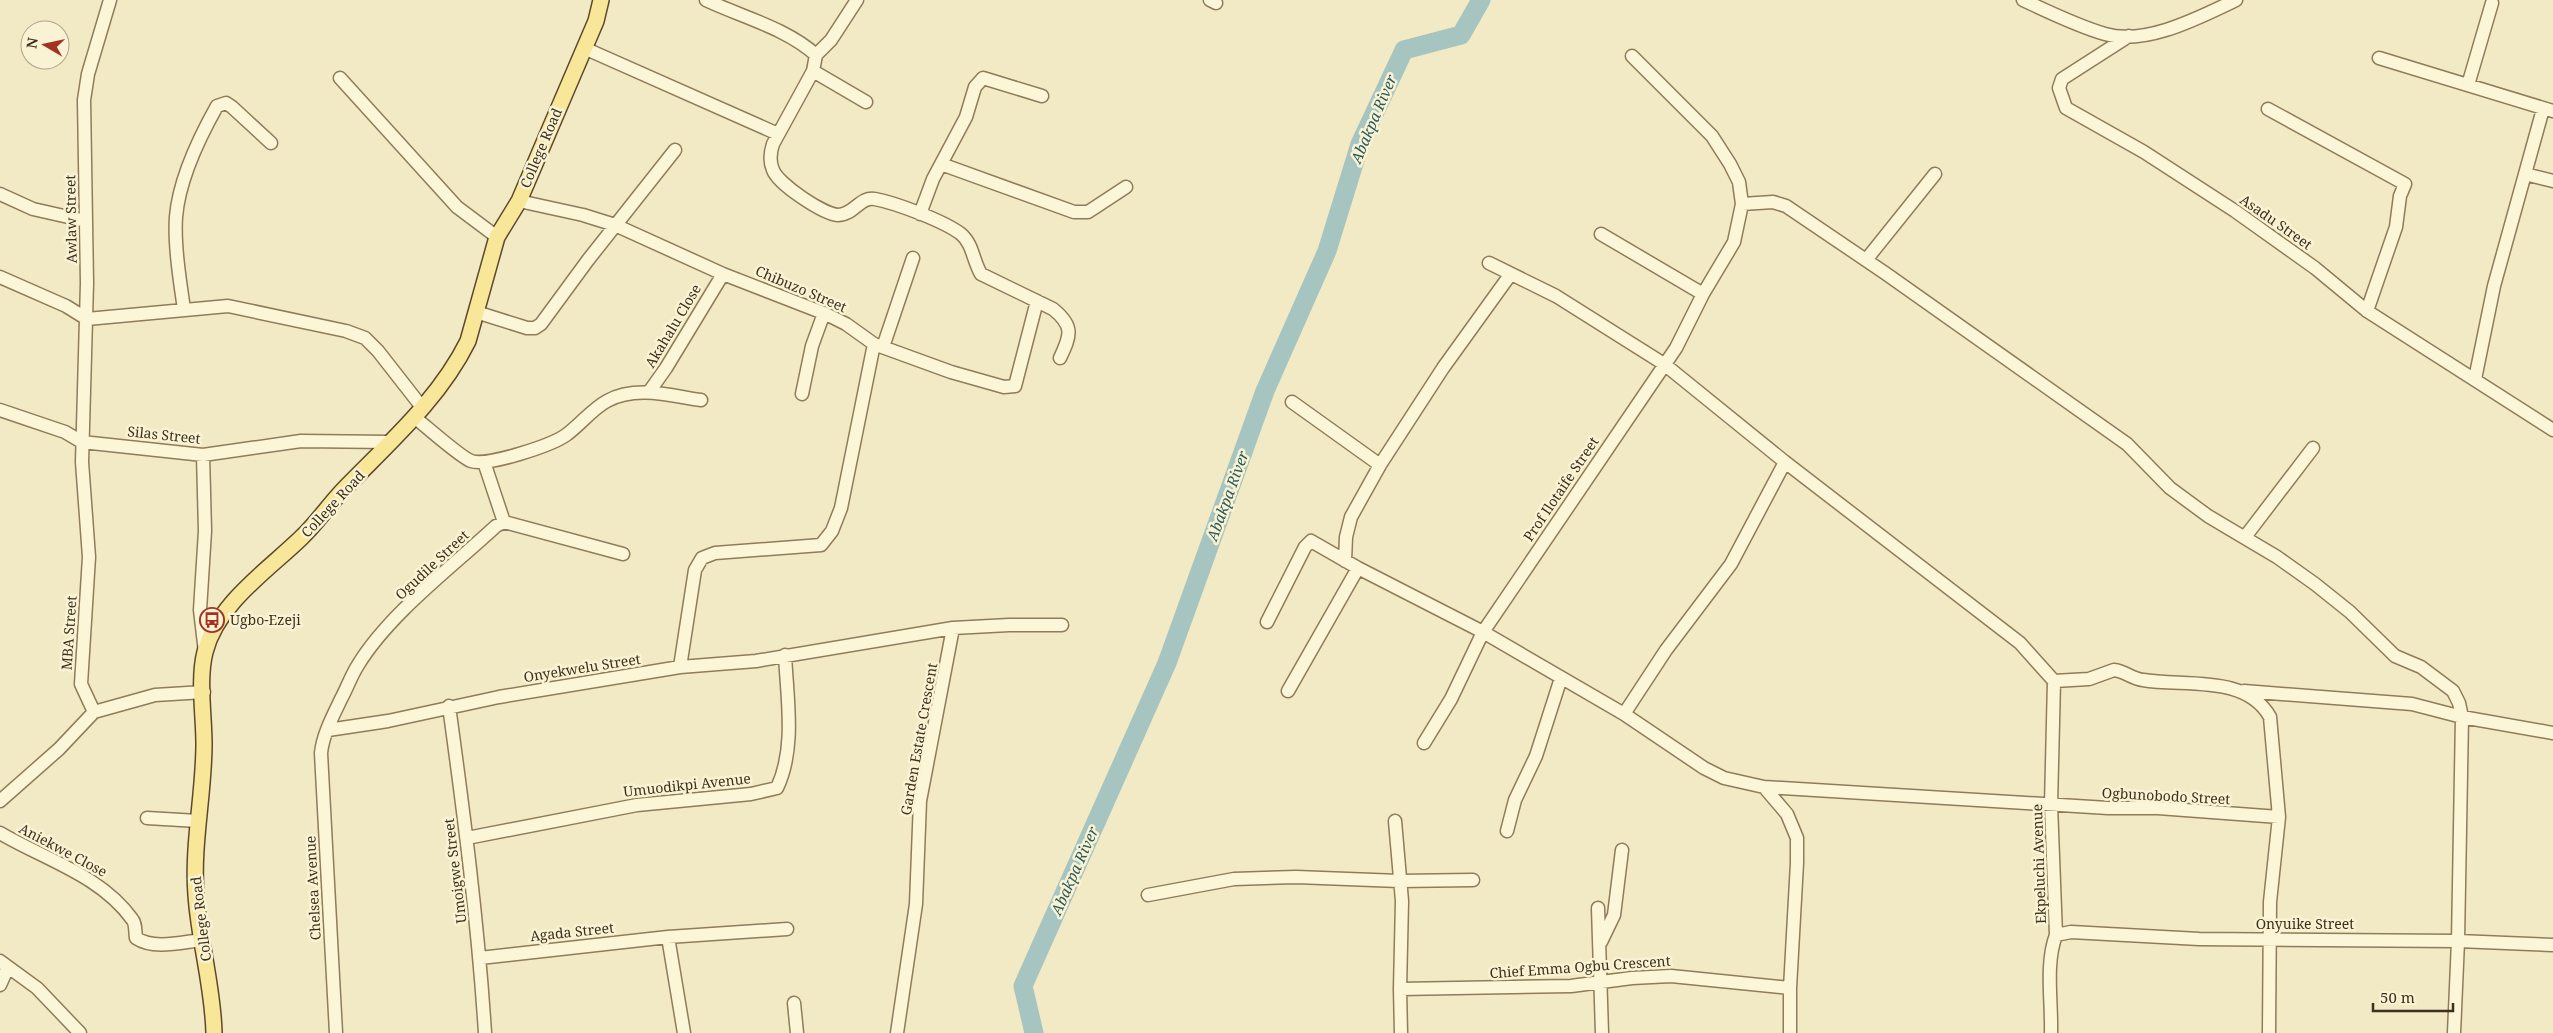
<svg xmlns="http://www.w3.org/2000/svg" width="2553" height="1033" font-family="'Noto Serif',serif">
	<rect width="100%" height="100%" fill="#f2eac4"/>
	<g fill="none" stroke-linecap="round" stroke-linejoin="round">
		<path stroke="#a6c5c0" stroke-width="19" d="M1034 1033 1023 986 1167 663 1265 391 1327 251 1360 144 1404 50 1461 35 1481 0"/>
		<defs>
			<path id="minor" d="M110 0 88 74 84 100 87 283 82 462 89 557 81 684 94 712 155 695 204 692
				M706 0C742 17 786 28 816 55
				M1210 0 1216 3
				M2023 0C2049 12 2077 26 2105 34 2146 46 2200 17 2236 0
				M2129 36 2062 79 2059 88 2066 108 2144 152 2235 211 2315 268 2367 311 2553 430
				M584 48 778 134
				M816 55 813 71 773 144C770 153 769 161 773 170 778 184 823 214 838 215 854 215 860 196 875 199 896 203 944 221 961 234 973 244 973 261 981 274L1053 309C1074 326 1071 335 1060 358
				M816 55 831 40 857 0
				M2379 58 2553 111
				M813 71 866 102
				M340 78 457 207 497 237
				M2468 85 2492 3
				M2268 109 2405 184 2400 196 2396 227 2367 311
				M941 164 1074 212H1088L1126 187
				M2525 174 2553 181
				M0 194 33 209 86 221
				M519 201 583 215 615 225 723 274 826 314 846 324 874 344 951 372 1004 387 1015 386 1037 301
				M1742 204 1773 202 1786 206 1885 273 2127 444 2170 488 2208 516 2277 557 2315 584 2350 612 2395 656 2421 667 2453 691 2459 703 2462 717 2458 941 2454 1033
				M920 214 933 179 966 117 975 87 983 78 1042 96
				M1601 234 1703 294
				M1866 260 1935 174
				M1489 263 1556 296 1664 364 1785 462 2020 643 2054 681 2051 805 2056 935C2045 964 2052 1002 2051 1033
				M0 277 66 306 87 319 228 306 346 331 365 338 378 351 421 406
				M184 309C180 282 174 244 176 217 179 179 199 138 217 106L226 103 232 107 271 143
				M476 312 527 328H535L541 324 588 260 675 150
				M883 347 913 258
				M2475 379 2494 286 2543 109
				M649 392 666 368 723 274
				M802 394 812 346 824 313
				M1292 402 1380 465
				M0 410 65 432 82 442 203 455 301 441 390 442
				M414 417C426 426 460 457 471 461 487 467 552 445 566 435 580 425 592 409 607 401 636 385 672 396 701 400
				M203 455 205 531 200 610 205 652
				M484 462 504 522
				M2245 537 2313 448
				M1345 561 1346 537 1351 517 1380 465 1443 368 1510 275
				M1267 622 1305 547 1311 541 1358 568 1483 632 1624 714 1704 768 1724 778 1764 787 2108 808H2158L2279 817
				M680 667 695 570 702 558 715 553 821 545 832 531 841 508 874 344
				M2054 681 2089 679 2114 670C2125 671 2132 679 2143 680 2184 687 2246 674 2270 717L2279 817 2270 902 2269 1033
				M1288 691 1358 568
				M2244 691 2412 704 2462 717 2553 733
				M449 706C464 815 478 923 485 1033
				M1624 714 1666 650 1731 564 1785 462
				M328 730 388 721 499 697 680 667 756 661 953 628 1009 625H1062
				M1424 743 1451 699 1483 632 1676 348 1703 294 1734 242 1742 204 1739 182 1730 164 1712 136 1632 56
				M1764 787 1787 814 1797 838V863L1790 988
				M0 801 59 749 94 712
				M147 818 198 821
				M1395 821 1402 901 1400 989 1571 986 1632 978 1671 976 1790 988V1033
				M1507 831 1515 800 1536 756 1561 678
				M0 833C46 860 100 875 132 919 136 923 135 932 136 938 154 950 182 942 202 940
				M467 838 637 805 751 794 777 788C796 748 787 698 785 655
				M1148 895 1234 879 1296 877 1399 881 1473 880
				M1598 908 1602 1033
				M2056 935 2071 932 2199 939 2458 941 2553 945
				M668 937 684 1033
				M1601 942 1614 915 1622 850
				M480 958 668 937 787 929
				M0 961 37 988 80 1033
				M0 985 8 967
				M1400 989 1401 1033
				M794 1003 797 1033
				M336 1033 321 753C323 734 333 716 341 699 347 688 351 676 358 665 389 614 452 567 496 526L504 522 623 554
				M897 1033 916 904 920 801 953 628"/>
			<path id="major" d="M214 1033C213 986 199 941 196 895 192 845 204 794 204 744 204 716 198 679 205 652 217 604 268 570 301 538 318 522 330 503 346 487 390 442 440 398 468 341L497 237 519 201 596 21 601 0"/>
		</defs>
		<use href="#minor" stroke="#8f7c58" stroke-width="15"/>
		<use href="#major" stroke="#5c492d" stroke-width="18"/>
		<use href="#minor" stroke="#fcf6d8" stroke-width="12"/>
		<use href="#major" stroke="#f8e699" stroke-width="15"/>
	</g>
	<defs>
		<symbol id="bus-ring" viewBox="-11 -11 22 22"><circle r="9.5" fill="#f9f3d4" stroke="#a33223" stroke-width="1.5"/><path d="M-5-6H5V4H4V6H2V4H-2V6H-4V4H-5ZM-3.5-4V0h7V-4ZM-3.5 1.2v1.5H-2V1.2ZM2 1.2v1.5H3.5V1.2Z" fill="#a33223"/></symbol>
	</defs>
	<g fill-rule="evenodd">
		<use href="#bus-ring" x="198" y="606" width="28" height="28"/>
	</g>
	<g text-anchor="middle" stroke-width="5" stroke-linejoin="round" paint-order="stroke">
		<g font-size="14" fill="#3d311e" stroke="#f9f3d4">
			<text transform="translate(541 148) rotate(-67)" y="5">College Road</text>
			<text transform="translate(71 219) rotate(-91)" y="5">Awlaw Street</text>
			<text transform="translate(2276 222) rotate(35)" y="5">Asadu Street</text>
			<text transform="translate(801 289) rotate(23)" y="5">Chibuzo Street</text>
			<text transform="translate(673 326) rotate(-59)" y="5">Akahalu Close</text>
			<text transform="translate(164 435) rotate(6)" y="5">Silas Street</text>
			<text transform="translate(1561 489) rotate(-56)" y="5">Prof Ilotaife Street</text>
			<text transform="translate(333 504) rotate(-47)" y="5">College Road</text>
			<text transform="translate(432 565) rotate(-43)" y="5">Ogudile Street</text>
			<text transform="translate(69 633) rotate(-86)" y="5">MBA Street</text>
			<text transform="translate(582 668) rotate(-9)" y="5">Onyekwelu Street</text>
			<text transform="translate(919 739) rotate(-80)" y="5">Garden Estate Crescent</text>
			<text transform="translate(687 785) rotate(-6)" y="5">Umuodikpi Avenue</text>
			<text transform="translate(2166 796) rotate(3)" y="5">Ogbunobodo Street</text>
			<text transform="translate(63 850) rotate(28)" y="5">Aniekwe Close</text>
			<text transform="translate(2039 864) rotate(-92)" y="5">Ekpeluchi Avenue</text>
			<text transform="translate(455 871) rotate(-97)" y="5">Umoigwe Street</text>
			<text transform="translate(313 888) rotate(-93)" y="5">Chelsea Avenue</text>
			<text transform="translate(201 919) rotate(-97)" y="5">College Road</text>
			<text x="2305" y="929">Onyuike Street</text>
			<text transform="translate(572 932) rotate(-6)" y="5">Agada Street</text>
			<text transform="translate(1580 967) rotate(-4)" y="5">Chief Emma Ogbu Crescent</text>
		</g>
		<g font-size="14" fill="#3d311e" stroke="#f9f3d4" text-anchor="start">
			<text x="230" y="625">Ugbo-Ezeji</text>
		</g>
		<g font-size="15" font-style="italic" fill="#2c5b5e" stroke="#f9f3d4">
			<text transform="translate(1374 119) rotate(-67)" y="5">Abakpa River</text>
			<text transform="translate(1228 496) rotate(-70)" y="5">Abakpa River</text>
			<text transform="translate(1075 871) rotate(-66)" y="5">Abakpa River</text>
		</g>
	</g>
	<g transform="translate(45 45) rotate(279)"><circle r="24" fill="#f9f3d4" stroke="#aea58b"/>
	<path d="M0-4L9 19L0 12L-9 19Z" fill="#a33223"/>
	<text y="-8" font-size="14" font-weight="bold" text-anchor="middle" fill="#3d311e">N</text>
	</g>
	<path d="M2373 1003v8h80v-8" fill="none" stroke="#3d311e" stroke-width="2.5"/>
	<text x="2380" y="1003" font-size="15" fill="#3d311e" stroke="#f9f3d4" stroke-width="4" paint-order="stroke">50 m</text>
</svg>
